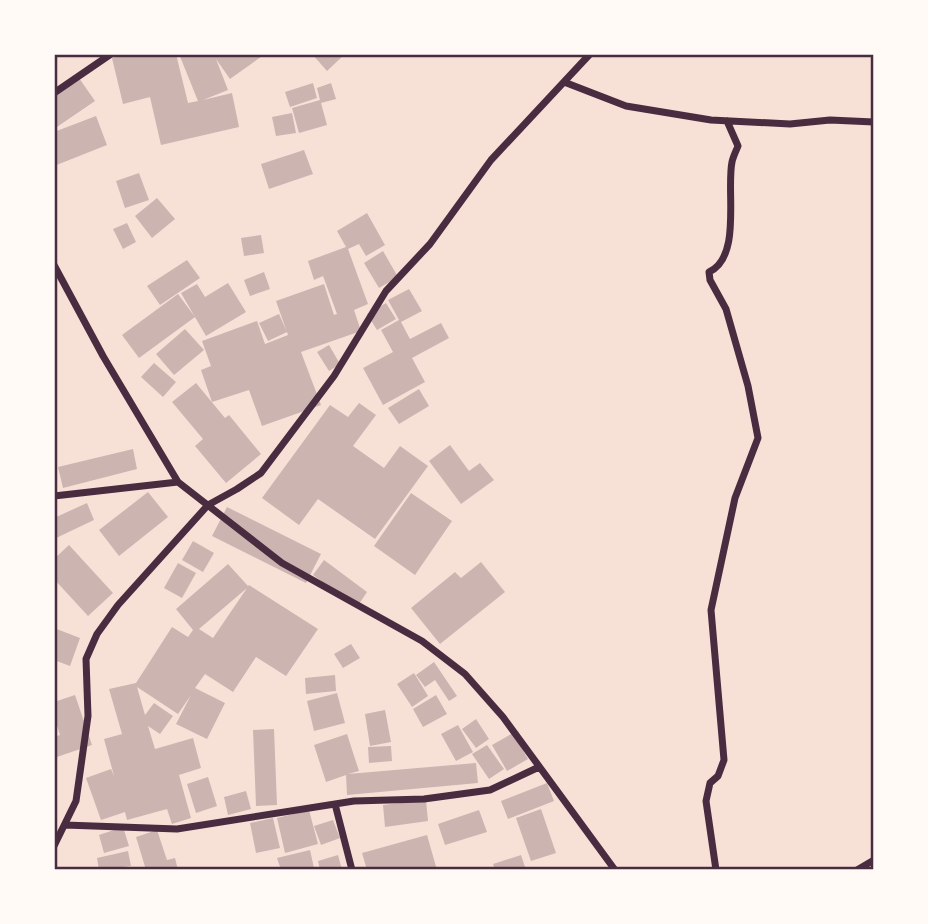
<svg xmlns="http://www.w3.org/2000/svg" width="928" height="924" font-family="Karla,sans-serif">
	<rect width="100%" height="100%" fill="#f7e1d7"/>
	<path fill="#ccb4b1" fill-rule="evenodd" d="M128 54H176L188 103 198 101 179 54H265L230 79 216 59 228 90 203 100 232 93 239 127 161 145 150 97 123 104 112 58Z
		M312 54H345L327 71Z
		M79 78 95 101 54 129V95Z
		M313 83 317 98 290 107 285 92Z
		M331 83 336 99 321 103 327 125 299 133 292 108 320 100 317 88Z
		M292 113 296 133 276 136 272 117Z
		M96 116 107 145 54 166V132Z
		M304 150 313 174 269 189 261 164Z
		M139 173 149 200 125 208 116 181Z
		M157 198 175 219 152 238 135 216Z
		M367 213 385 245 366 256 359 244 348 249 368 304 354 310 361 331 301 352 321 405 262 426 249 390 212 402 201 370 211 366 202 341 257 321 265 344 288 335 276 301 324 284 334 315 337 314 323 276 314 280 308 261 346 247 337 231Z
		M127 223 136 242 123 249 113 229Z
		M261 235 264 253 244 256 241 238Z
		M383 251 398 277 379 288 364 263Z
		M187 260 200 278 160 305 147 286Z
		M264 272 270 289 250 296 244 280Z
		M228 283 246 312 206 336 181 293 197 284 205 297Z
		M409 289 422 311 401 322 410 339 441 323 449 338 412 358 425 382 383 405 363 368 393 352 381 330 399 320 388 300Z
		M178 294 195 317 139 358 122 335Z
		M386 303 396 319 377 330 367 314Z
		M279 314 287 332 268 341 259 323Z
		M185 329 204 350 174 375 156 354Z
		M329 345 340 364 329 371 317 352Z
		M154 363 176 382 163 397 141 377Z
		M196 383 225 418 229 415 261 454 226 483 195 446 203 439 172 402Z
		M419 389 429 406 399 424 388 408Z
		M359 403 376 415 353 446 384 468 400 446 428 466 375 539 318 499 299 525 262 498 330 405 348 417Z
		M450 445 469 471 480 463 494 480 461 504 429 461Z
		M133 449 137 469 63 488 58 467Z
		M148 492 168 517 119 556 99 530Z
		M411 493 452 521 415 575 374 546Z
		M87 503 94 520 54 539V518Z
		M227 507 321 554 306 583 212 536Z
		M193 541 214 553 203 572 182 560Z
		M69 545 113 593 88 616 54 579V559Z
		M324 560 367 592 357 607 313 575Z
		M481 562 505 592 440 644 411 608 455 572 461 578Z
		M178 563 196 573 182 598 164 588Z
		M228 564 248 586 249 585 318 629 286 676 256 657 233 692 205 674 195 688 225 703 207 739 176 724 191 695 178 714 137 687 145 715 154 703 173 716 160 734 148 726 155 749 193 738 201 768 179 775 191 818 172 824 167 809 127 820 125 812 101 820 86 778 111 769 114 776 104 739 122 734 109 689 136 683 172 627 188 637 193 630 176 609ZM247 588 213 638 199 629Z
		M54 628 80 638 70 666 54 660Z
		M351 644 360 658 343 668 334 654Z
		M434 662 457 696 449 701 435 680 425 687 416 675Z
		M414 673 428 696 412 707 397 684Z
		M335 675 336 691 306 694 305 678Z
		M337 693 345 723 314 731 307 701Z
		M75 695 92 745 54 758V737L60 735 54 716V702Z
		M436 695 447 714 423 727 413 709Z
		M385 710 391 742 370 746 365 714Z
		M476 719 489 739 476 748 462 729Z
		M458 725 473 752 456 761 441 734Z
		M274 729 277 805 256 806 253 730Z
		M513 733 528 759 507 771 492 745Z
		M347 734 359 771 348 774 476 763 478 783 347 795 346 775 326 782 314 745Z
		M487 745 504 769 489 779 472 754Z
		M391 746 392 761 369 763 368 747Z
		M208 777 217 806 196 813 187 784Z
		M547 783 554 801 508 819 501 801Z
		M246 791 251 809 228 815 224 797Z
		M426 800 428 821 385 827 383 805Z
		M541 809 556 853 531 861 516 818Z
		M309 810 318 844 285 853 277 818Z
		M479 810 487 832 445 845 438 824Z
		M273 818 280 848 256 853 250 823Z
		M333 820 340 838 321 845 314 826Z
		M123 827 129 846 104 853 99 835Z
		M157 830 167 860 175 858 178 870H146L136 837Z
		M427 835 437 870H367L362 853Z
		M310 850 314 868 281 870 277 858Z
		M128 851 131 866 99 870 97 858Z
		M338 855 342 870H320L318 861Z
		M521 855 526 870H495L493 864Z"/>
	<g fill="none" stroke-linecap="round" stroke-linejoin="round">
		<path stroke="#4a2c40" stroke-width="7" d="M564 82 626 106 711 120 790 124 830 120 874 122
			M54 93 111 54
			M54 265 103 356 178 482 282 563 422 641 465 674 503 717 615 870
			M54 496 178 482
			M335 804 352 870
			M65 825 177 829 354 801 424 799 490 790 539 767
			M54 846 76 801 88 716 86 659 97 634 118 605 208 505 237 489 261 473 334 376 386 291 430 244 491 160 590 54
			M716 870 706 801 710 783 718 776 724 760 711 610 735 498 758 438 748 386 726 309 710 280 709 272C742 257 726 191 732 162 733 157 736 151 738 146L727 121
			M857 870 874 860"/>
	</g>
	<rect width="928" height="924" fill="none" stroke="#fffaf5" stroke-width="112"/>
	<rect x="56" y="56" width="816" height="812" fill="none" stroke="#4a2c40" stroke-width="2.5"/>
</svg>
